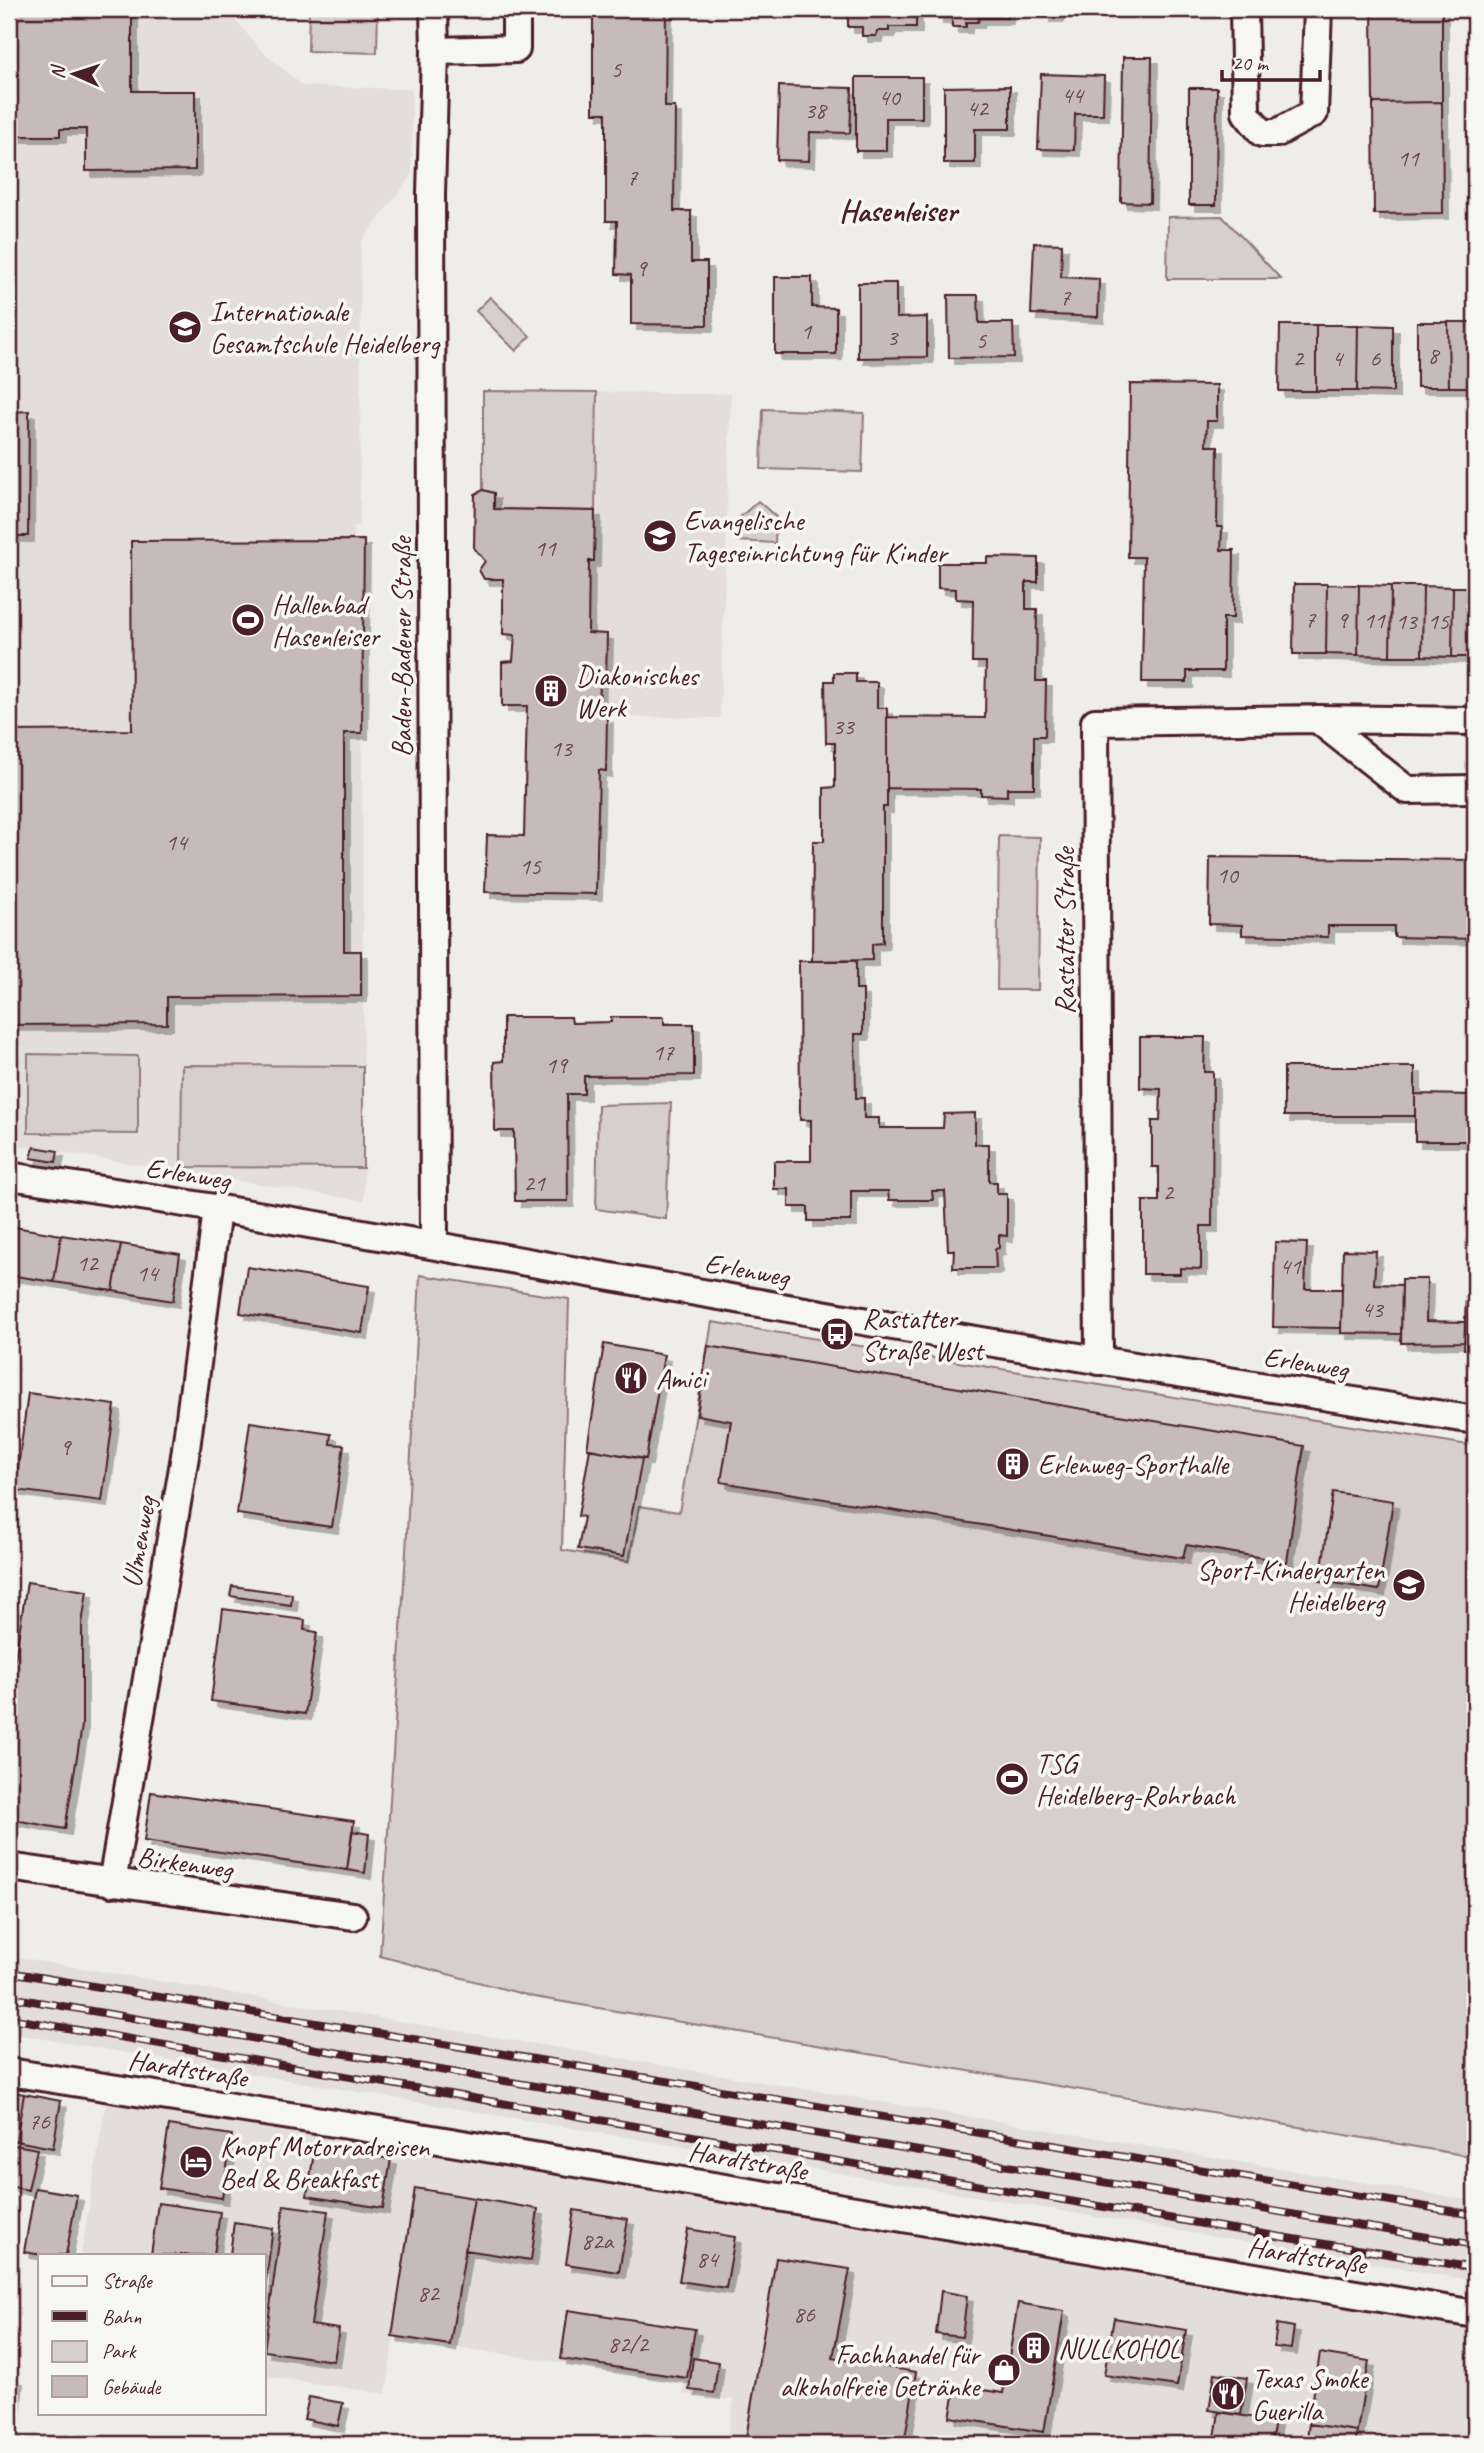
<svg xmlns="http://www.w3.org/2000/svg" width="1484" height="2453" font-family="Caveat,sans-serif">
	<defs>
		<filter id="shadow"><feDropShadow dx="6" dy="6" stdDeviation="0" flood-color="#0004"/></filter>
	</defs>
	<rect width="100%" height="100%" fill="#efedea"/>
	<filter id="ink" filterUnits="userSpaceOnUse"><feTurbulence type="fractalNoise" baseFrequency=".0143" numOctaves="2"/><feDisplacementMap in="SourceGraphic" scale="14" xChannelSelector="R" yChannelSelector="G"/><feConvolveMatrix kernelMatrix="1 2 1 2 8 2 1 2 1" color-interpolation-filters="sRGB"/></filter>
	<g filter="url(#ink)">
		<path fill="#e3dedc" d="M9 9H226L261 50 303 86 412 89V175L361 242 360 525 354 526V539L364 540 362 733 364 1201 9 1144Z
			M597 392 731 394 720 718 599 717 600 676H606L607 634 588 633 589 561H594Z
			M9 1956 1475 2201V2281L9 2033Z
			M106 2101 1475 2328V2444H726L734 2400 683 2394 684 2381 394 2338 386 2394 264 2376V2255H81Z"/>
		<path fill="#d7cfce" stroke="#90777c" stroke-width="2" d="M309 9H378L377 53 308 51Z
			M1222 216 1281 279H1167L1168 217Z
			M490 297 530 336 516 351 476 311Z
			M483 391 597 392 595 511 494 509V493L483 490Z
			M763 409 864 413 862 472 761 469Z
			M758 501 776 517 775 543 737 541 738 519Z
			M999 836 1040 837 1038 990H997Z
			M28 1054 138 1056V1134L28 1133Z
			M182 1065 363 1066V1168L181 1167Z
			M671 1103 666 1219 596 1209 598 1105Z
			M420 1275 569 1299 562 1550 629 1561 639 1506 679 1512 712 1322 1475 1446V2157L534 1997 380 1956 406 1552Z"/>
		<path fill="#c6babb" stroke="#4a1f2b" stroke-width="2" filter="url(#shadow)" d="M9 9H132V91H195V170L86 171V129H60V136H9Z
			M593 9H666L665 107H675L674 211H691V262H707V325L631 324V275L616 274 617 221H606V113H593Z
			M848 9H916V27H889V31H877L876 36H862V27H848Z
			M937 9H1007V18H979L978 22H966V27H952V18H937Z
			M1044 9H1070V11H1058V16H1044Z
			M1372 9H1442V102L1373 103Z
			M1123 57H1152L1150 203 1121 202Z
			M1041 74 1104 76 1103 114H1075L1074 150 1038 149Z
			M856 77H922V118H886V151H856Z
			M779 86 852 88 850 133 810 132 809 161 777 160Z
			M1010 86V129H975V163H944V87Z
			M1189 88H1217L1216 205H1189Z
			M1442 102 1443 213 1374 214 1373 103Z
			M1034 243 1062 244 1061 277 1099 279 1098 317 1031 314Z
			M775 277H812V307L836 308V354H775Z
			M858 283H896V318L927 317V357L858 358Z
			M948 295H978L979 323H1013L1014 357 949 358Z
			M1417 322H1448L1449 387H1417Z
			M1448 322H1475V387H1449Z
			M1280 325H1316V391H1279Z
			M1316 325H1358L1357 391H1316Z
			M1358 325 1393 326V392L1357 391Z
			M1130 384 1217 385V421H1207L1206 446H1218L1217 527H1222L1221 550H1234L1233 618H1223V671H1187V682H1142L1144 557H1128Z
			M29 411 28 536H9V412Z
			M483 490 494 493V509L595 511 594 561H589L588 633 607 634 606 677 600 676 599 717H607L606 771 599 770 596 894 485 892 487 835 524 836 527 706H502V662L513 661 515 635 503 634V579H484L479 570 485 561 474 548 475 494Z
			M364 540 362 733H344V951H361V996L167 997V1024L9 1025V731L132 730 131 541Z
			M987 557 1038 558V582H1026V609H1037L1036 681H1046L1045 736H1034V788H1007V796L981 795V789L887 788V717L985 718 986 662H972L973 600 956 599V589L938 588V563H987Z
			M1294 584H1327L1326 654H1293Z
			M1327 584 1359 585 1358 655 1326 654Z
			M1359 585 1391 586 1390 656 1358 655Z
			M1391 586H1423L1422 656H1390Z
			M1423 586 1453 587 1452 657 1422 656Z
			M1453 587H1475V657H1452Z
			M834 673H856V682H877V708H887V807H883V943L872 944V960L812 961 813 841H824V788L835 787V743H826L825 681H834Z
			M1210 857 1475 860V939L1394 937V926H1328V937L1242 935V925L1209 924Z
			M799 961H856V990H863V1034H855L856 1098H864V1118H879V1128H943L944 1114 975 1113V1144H989V1182H997V1194H1007V1236L999 1235V1248L995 1249 996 1268H953L954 1250H948L945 1191H932L933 1200H889L888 1191H851V1221H808V1207H789V1189H774V1161H811V1120H800Z
			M503 1017H571L572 1023 611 1022V1017H664V1024H694V1075L584 1076V1094H567L568 1201H515L514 1131H495L494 1062 503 1061Z
			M1140 1037H1205L1204 1072H1213L1212 1226H1201V1269L1180 1268V1274H1143V1201H1159V1167H1152V1121H1160L1161 1089 1140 1088Z
			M1284 1067H1415V1116H1284Z
			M1415 1094 1475 1095V1141H1415Z
			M34 1147 58 1151 56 1162 31 1158Z
			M9 1226 61 1235 54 1282 9 1275Z
			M61 1235 121 1244 113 1291 54 1282Z
			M1275 1242 1307 1243 1305 1289H1342L1341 1328 1273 1327Z
			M121 1244 180 1254 173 1301 113 1291Z
			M1343 1250 1376 1251 1374 1284 1402 1285 1401 1334 1341 1333Z
			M1467 1266 1475 1267V1349H1464Z
			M247 1267 369 1286 362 1333 240 1313Z
			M1402 1279H1427L1426 1321 1465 1322V1342L1401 1343Z
			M604 1344 664 1355 646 1459 587 1449Z
			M708 1346 1304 1446 1287 1562 1186 1545 1183 1558 721 1482 731 1421 697 1415Z
			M28 1393 115 1405 102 1501 15 1490Z
			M250 1422 331 1434 330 1444 344 1445 332 1527 237 1514Z
			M590 1449 642 1459 624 1556 578 1549 584 1517 578 1516Z
			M1333 1492 1393 1501 1379 1590 1320 1581Z
			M27 1582 87 1591 82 1624V1726L65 1829 9 1819V1698Z
			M232 1586 292 1594 291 1605 230 1596Z
			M223 1609 305 1620 304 1630 317 1632 305 1714 211 1701Z
			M151 1792 354 1821 347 1870 144 1841Z
			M352 1831 369 1834 365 1873 347 1870Z
			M9 2091 24 2094 16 2141 9 2140Z
			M24 2094 61 2101 53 2148 16 2141Z
			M169 2125 232 2135 222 2198 159 2188Z
			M15 2145 37 2149 28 2190 9 2186Z
			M315 2147 391 2159 383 2208 307 2196Z
			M35 2188 77 2195 66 2255H42L24 2252Z
			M415 2188 474 2198 450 2345 392 2336Z
			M474 2198 538 2209 531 2260 465 2250Z
			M158 2203 220 2212 214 2255H151Z
			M284 2205 328 2211 311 2325 339 2329 334 2361 264 2351Z
			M574 2210 628 2219 619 2272 566 2264Z
			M234 2222 273 2228 264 2295V2255H230Z
			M688 2229 735 2237 726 2288 679 2281Z
			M776 2258 850 2269 833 2358 916 2372 904 2444H745Z
			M941 2291 967 2296 962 2337 936 2334Z
			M1018 2303 1064 2311 1044 2432 950 2417 956 2386 1003 2393Z
			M568 2310 695 2329 687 2378 561 2359Z
			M1114 2318 1186 2330 1177 2386 1104 2375Z
			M1277 2324 1294 2327 1291 2349 1274 2347Z
			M1320 2353 1369 2361 1357 2431 1309 2424Z
			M693 2358 718 2362 714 2393 689 2390Z
			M1215 2373 1247 2378 1241 2415 1209 2410Z
			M9 2378H17L13 2424H9Z
			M309 2397 343 2403 338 2426 304 2419Z
			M1219 2412 1275 2421 1271 2444H1214Z
			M1309 2424 1357 2431 1355 2444H1306Z"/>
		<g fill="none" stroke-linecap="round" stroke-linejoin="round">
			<defs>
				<path id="minor" d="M434 9 435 51 516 49V9
					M1244 9 1246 113 1262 133H1277L1314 113 1318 9
					M1317 719 1407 790 1475 789
					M9 1176C250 1211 490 1256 731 1298 978 1342 1227 1381 1475 1420
					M434 1244 431 194 435 51
					M1099 1361 1095 722 1317 719 1475 721
					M9 1867 353 1916
					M112 1883 185 1456 217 1210
					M9 2072 379 2130 1475 2314"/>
			</defs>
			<use href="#minor" stroke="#4a1f2b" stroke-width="32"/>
			<use href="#minor" stroke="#f6f6f2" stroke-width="26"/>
			<defs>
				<path id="rail" d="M9 1972 1475 2215
					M9 1997 1475 2245
					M9 2018 1226 2228 1475 2268"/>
			</defs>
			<use href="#rail" stroke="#4a1f2b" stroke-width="8"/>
			<use href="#rail" stroke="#f6f6f2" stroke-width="5" stroke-dasharray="16" stroke-linecap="butt"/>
		</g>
	</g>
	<defs>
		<symbol id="school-disc" viewBox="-11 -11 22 22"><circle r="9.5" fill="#4a1f2b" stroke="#f6f6f2"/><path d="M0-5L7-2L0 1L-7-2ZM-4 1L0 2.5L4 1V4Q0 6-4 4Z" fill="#fff"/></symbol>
		<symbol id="stadium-disc" viewBox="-11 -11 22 22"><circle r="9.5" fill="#4a1f2b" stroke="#f6f6f2"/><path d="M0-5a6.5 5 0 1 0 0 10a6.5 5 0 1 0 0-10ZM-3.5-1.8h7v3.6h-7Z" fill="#fff"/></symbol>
		<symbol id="building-disc" viewBox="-11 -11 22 22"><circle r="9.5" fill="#4a1f2b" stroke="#f6f6f2"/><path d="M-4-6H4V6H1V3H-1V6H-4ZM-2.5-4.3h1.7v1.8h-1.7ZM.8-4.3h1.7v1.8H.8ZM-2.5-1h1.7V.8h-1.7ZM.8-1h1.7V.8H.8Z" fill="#fff"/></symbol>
		<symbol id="bus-disc" viewBox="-11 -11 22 22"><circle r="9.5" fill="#4a1f2b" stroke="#f6f6f2"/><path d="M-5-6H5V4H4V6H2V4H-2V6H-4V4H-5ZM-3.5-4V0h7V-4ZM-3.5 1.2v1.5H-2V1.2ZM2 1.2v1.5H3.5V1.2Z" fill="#fff"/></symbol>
		<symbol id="restaurant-disc" viewBox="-11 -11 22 22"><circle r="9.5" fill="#4a1f2b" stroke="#f6f6f2"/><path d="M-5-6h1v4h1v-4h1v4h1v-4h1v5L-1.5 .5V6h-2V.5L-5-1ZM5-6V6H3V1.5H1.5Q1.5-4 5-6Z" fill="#fff"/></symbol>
		<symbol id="hotel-disc" viewBox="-11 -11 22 22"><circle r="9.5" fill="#4a1f2b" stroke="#f6f6f2"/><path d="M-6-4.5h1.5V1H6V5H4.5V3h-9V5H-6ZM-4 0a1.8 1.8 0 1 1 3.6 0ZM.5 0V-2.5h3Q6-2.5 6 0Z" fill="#fff"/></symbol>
		<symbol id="shop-disc" viewBox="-11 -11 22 22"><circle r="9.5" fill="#4a1f2b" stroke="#f6f6f2"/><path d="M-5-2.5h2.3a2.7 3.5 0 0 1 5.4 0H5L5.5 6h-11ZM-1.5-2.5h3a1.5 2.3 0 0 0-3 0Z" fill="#fff"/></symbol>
	</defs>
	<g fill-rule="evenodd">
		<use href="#school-disc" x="166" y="308" width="38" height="38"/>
		<use href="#school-disc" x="641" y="517" width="38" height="38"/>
		<use href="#stadium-disc" x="229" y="601" width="38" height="38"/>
		<use href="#building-disc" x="532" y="672" width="38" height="38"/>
		<use href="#bus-disc" x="818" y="1315" width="38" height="38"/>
		<use href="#restaurant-disc" x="612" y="1359" width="38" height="38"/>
		<use href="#building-disc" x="994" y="1445" width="38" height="38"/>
		<use href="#school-disc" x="1390" y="1566" width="38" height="38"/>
		<use href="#stadium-disc" x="993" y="1760" width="38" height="38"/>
		<use href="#hotel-disc" x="177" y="2143" width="38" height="38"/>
		<use href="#building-disc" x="1015" y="2329" width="38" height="38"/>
		<use href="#shop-disc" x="985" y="2351" width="38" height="38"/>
		<use href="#restaurant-disc" x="1209" y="2375" width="38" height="38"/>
	</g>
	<g text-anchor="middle" stroke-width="7" stroke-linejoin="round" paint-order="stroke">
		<g font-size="24" fill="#69464f">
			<text x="616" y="77">5</text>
			<text x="1072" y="103">44</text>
			<text x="889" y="105">40</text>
			<text x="977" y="116">42</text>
			<text x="815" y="118">38</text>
			<text x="1408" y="166">11</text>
			<text x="632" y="185">7</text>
			<text x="641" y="276">9</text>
			<text x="1065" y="305">7</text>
			<text x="806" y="339">1</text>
			<text x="892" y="345">3</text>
			<text x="981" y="348">5</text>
			<text x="1433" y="363">8</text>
			<text x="1298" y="366">2</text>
			<text x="1337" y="366">4</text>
			<text x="1375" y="366">6</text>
			<text x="545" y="556">11</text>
			<text x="1310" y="627">7</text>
			<text x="1342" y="628">9</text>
			<text x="1374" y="628">11</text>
			<text x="1406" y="629">13</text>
			<text x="1438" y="629">15</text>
			<text x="843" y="734">33</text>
			<text x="561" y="756">13</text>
			<text x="176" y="850">14</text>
			<text x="530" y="874">15</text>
			<text x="1227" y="883">10</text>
			<text x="663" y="1060">17</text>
			<text x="556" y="1073">19</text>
			<text x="534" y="1191">21</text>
			<text x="1168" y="1200">2</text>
			<text x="87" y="1271">12</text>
			<text x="1290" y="1274">41</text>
			<text x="147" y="1281">14</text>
			<text x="1372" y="1317">43</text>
			<text x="65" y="1455">9</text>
			<text x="39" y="2129">76</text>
			<text x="597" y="2249">82a</text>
			<text x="707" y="2267">84</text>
			<text x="428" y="2301">82</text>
			<text x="804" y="2322">86</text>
			<text x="628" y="2352">82/2</text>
		</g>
		<g font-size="28" fill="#4a1f2b" stroke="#f6f6f2" text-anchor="start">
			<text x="210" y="321">Internationale<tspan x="210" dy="32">Gesamtschule Heidelberg</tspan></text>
			<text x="684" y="530">Evangelische<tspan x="684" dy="32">Tageseinrichtung für Kinder</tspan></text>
			<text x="272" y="614">Hallenbad<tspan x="272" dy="32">Hasenleiser</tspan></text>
			<text x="576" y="685">Diakonisches<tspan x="576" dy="32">Werk</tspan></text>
			<text x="862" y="1328">Rastatter<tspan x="862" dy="32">Straße West</tspan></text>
			<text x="656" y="1388">Amici</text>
			<text x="1038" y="1474">Erlenweg-Sporthalle</text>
			<text x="1384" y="1579" text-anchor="end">Sport-Kindergarten<tspan x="1384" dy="32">Heidelberg</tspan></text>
			<text x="1036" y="1773">TSG<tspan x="1036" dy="32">Heidelberg-Rohrbach</tspan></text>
			<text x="220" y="2156">Knopf Motorradreisen<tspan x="220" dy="32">Bed &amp; Breakfast</tspan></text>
			<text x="1058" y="2358">NULLKOHOL</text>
			<text x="979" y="2364" text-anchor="end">Fachhandel für<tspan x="979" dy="32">alkoholfreie Getränke</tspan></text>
			<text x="1252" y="2388">Texas Smoke<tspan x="1252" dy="32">Guerilla</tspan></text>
		</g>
		<g font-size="28" fill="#4a1f2b" stroke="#f6f6f2">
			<text transform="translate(401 647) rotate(-90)" y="10">Baden-Badener Straße</text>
			<text transform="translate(1064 931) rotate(-90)" y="10">Rastatter Straße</text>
			<text transform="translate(188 1173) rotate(9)" y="10">Erlenweg</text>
			<text transform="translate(747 1269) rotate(10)" y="10">Erlenweg</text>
			<text transform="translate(1306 1362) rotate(9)" y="10">Erlenweg</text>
			<text transform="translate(138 1542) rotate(-80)" y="10">Ulmenweg</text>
			<text transform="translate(185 1862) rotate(8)" y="10">Birkenweg</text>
			<text transform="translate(188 2068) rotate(9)" y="10">Hardtstraße</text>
			<text transform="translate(748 2160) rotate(10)" y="10">Hardtstraße</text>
			<text transform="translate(1307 2255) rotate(9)" y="10">Hardtstraße</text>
		</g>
		<g font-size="30" font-weight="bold" fill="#4a1f2b" stroke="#f6f6f2">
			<text x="898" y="221">Hasenleiser</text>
		</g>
	</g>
	<rect width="1484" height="2453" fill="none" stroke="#f6f6f2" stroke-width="35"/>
	<rect x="18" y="18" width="1449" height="2418" fill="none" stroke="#4a1f2b" stroke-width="2.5" filter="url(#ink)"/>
	<rect x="38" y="2254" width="228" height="161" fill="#f6f6f2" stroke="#b1a0a2" stroke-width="2"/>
	<rect x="52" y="2276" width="35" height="10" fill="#f6f6f2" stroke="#b1a0a2" stroke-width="2"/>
	<text x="102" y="2288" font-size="21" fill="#4a1f2b">Straße</text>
	<rect x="52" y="2311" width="35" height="10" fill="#4a1f2b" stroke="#b1a0a2" stroke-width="2"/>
	<text x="102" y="2324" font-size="21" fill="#4a1f2b">Bahn</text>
	<rect x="52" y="2341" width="35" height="21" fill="#d7cfce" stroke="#b1a0a2" stroke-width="2"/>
	<text x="102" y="2358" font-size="21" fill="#4a1f2b">Park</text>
	<rect x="52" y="2376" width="35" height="21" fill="#c6babb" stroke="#b1a0a2" stroke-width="2"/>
	<text x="102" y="2394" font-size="21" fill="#4a1f2b">Gebäude</text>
	<g transform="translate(74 74) rotate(273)" stroke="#f6f6f2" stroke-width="5" paint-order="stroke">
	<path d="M0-5L12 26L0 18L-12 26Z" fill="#4a1f2b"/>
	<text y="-10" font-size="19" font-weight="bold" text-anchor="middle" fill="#4a1f2b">N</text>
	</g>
	<path d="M1222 70v10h98v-10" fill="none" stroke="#4a1f2b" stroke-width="3.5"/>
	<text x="1232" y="70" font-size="21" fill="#4a1f2b" stroke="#f6f6f2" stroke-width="5" paint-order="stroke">20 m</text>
</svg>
